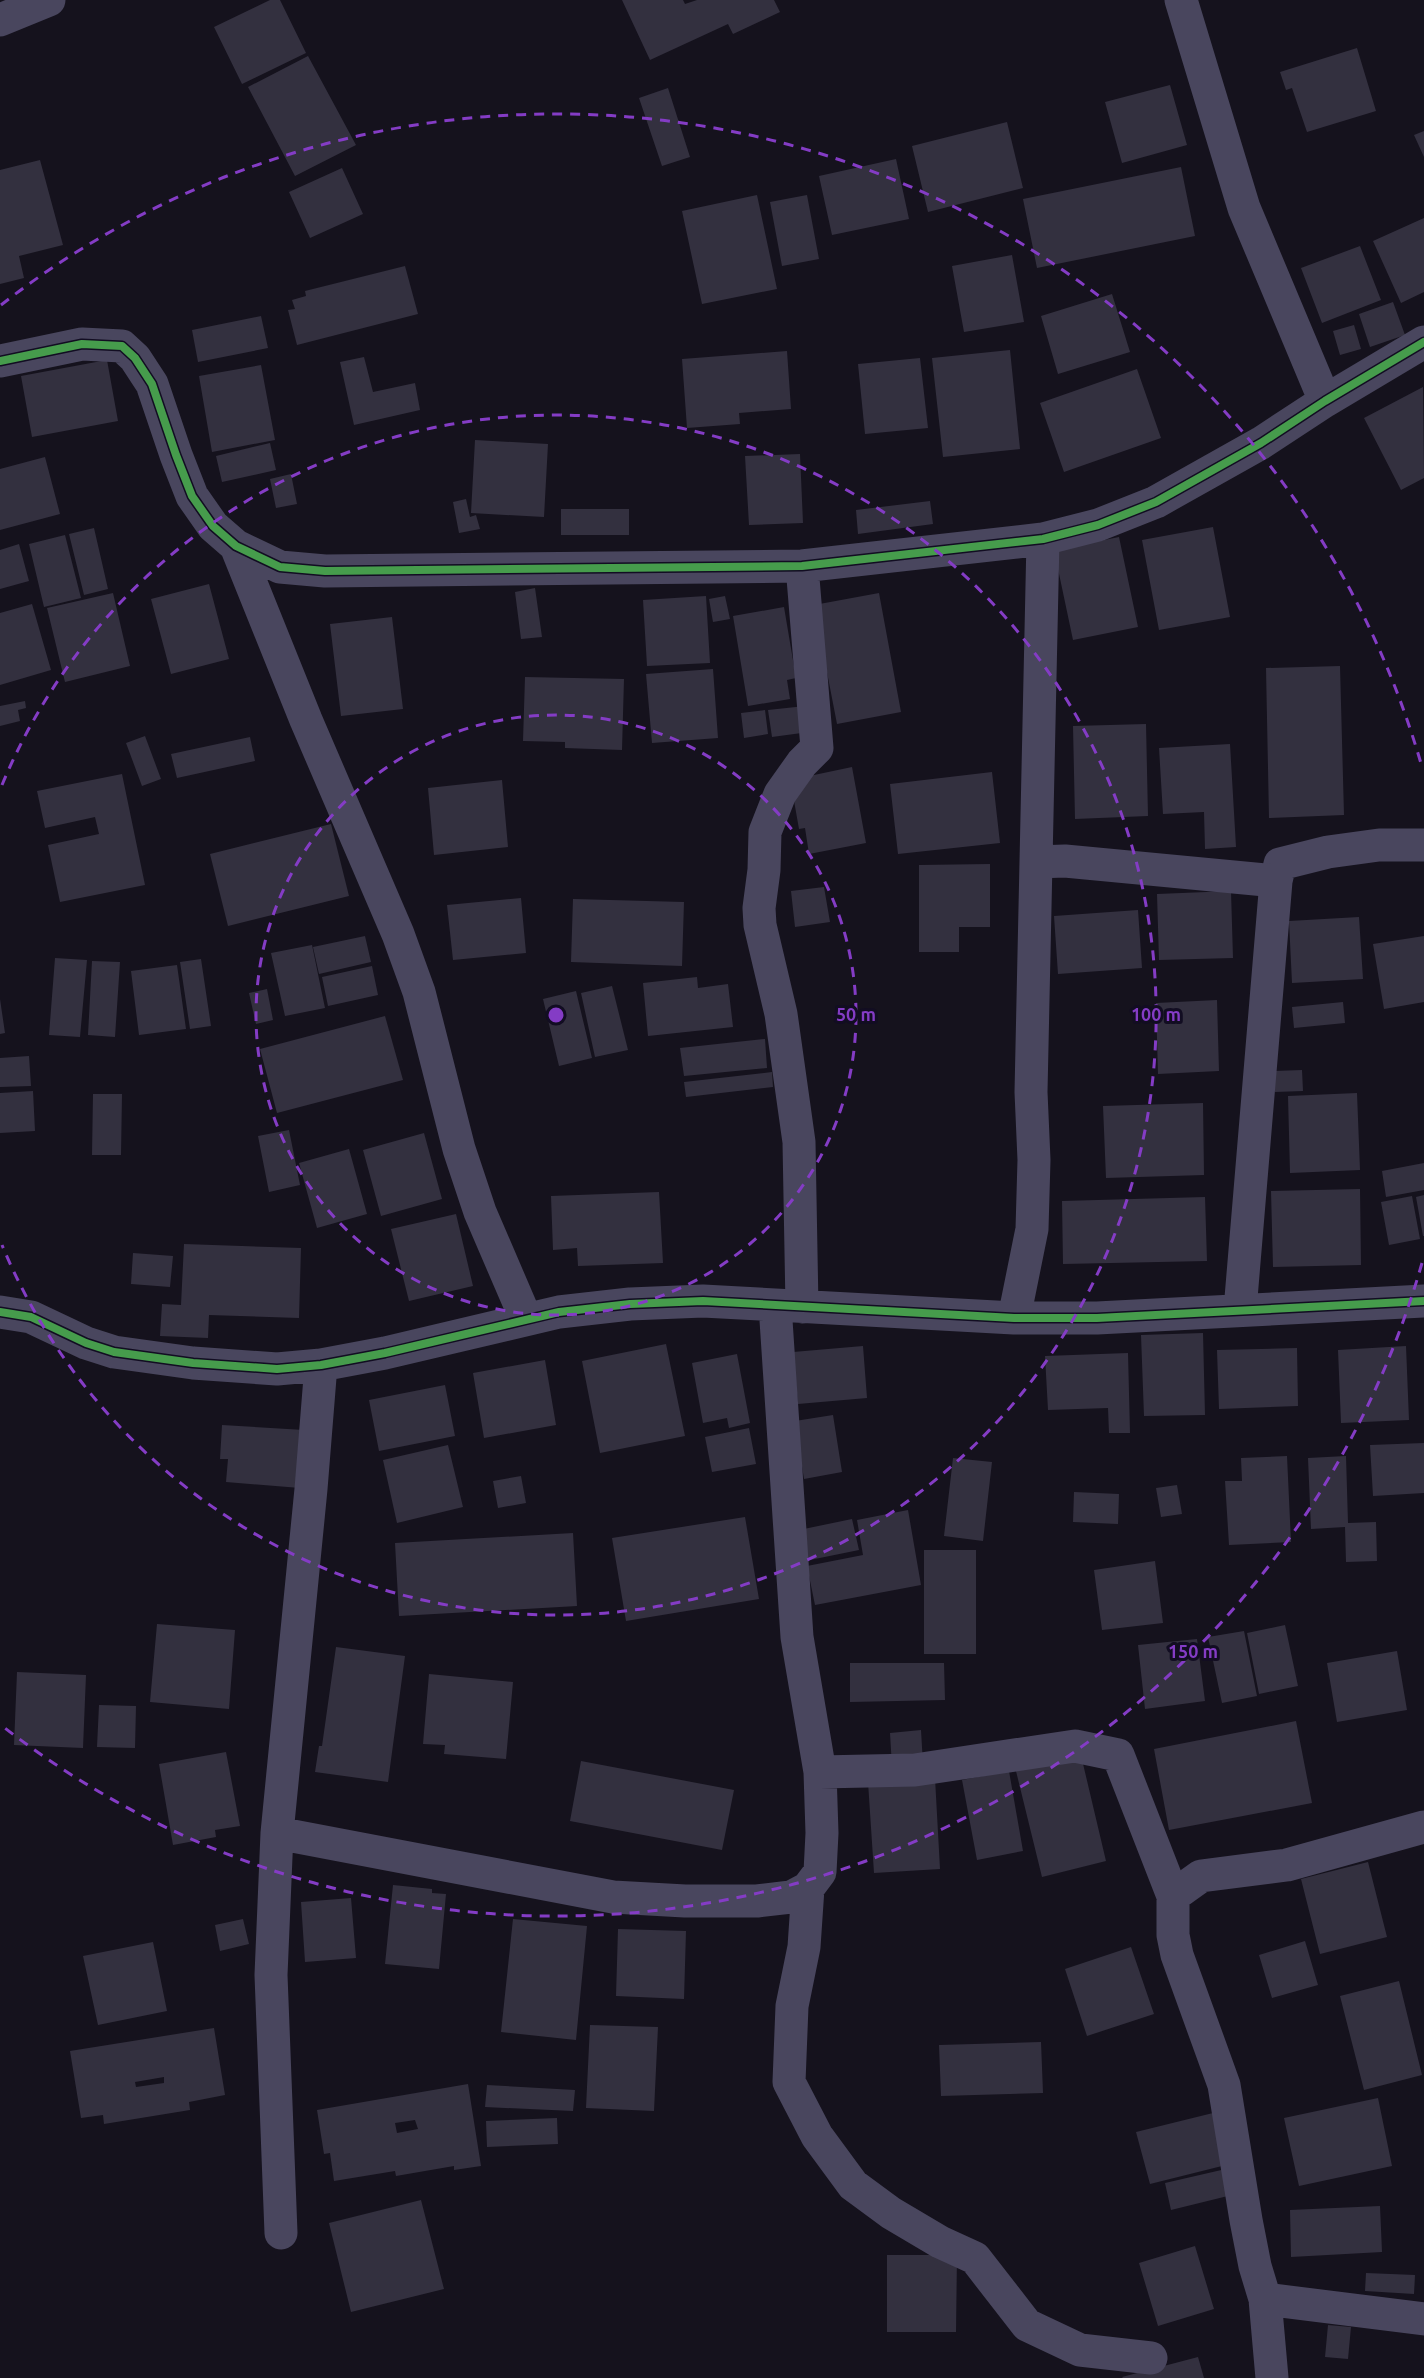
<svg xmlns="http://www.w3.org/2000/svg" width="1424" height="2378" font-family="Ubuntu,sans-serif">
	<rect width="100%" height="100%" fill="#15121d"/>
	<path fill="#33303f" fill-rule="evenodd" d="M270 0H280L306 53 242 84 214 27Z
		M622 0H683L685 4 697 0H774L780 12 733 34 728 24 650 60Z
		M1357 48 1376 111 1307 132 1292 88 1286 90 1280 72Z
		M308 56 356 145 295 176 248 87Z
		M1170 85 1187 145 1122 163 1105 102Z
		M668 88 690 157 662 166 639 98Z
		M1007 122 1023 188 928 212 912 146Z
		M1424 131V157L1414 135Z
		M896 159 909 219 832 235 819 176Z
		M40 160 63 245 19 256 24 278 0 284V170Z
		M1181 167 1195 236 1037 268 1023 199Z
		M342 168 363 214 310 238 289 192Z
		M757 195 777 289 702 304 682 211Z
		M807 195 819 259 782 266 770 202Z
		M1424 218V292L1401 303 1373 241Z
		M1360 246 1381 300 1322 323 1301 268Z
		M1012 255 1024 322 964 332 952 266Z
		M405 266 418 314 297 345 288 310 295 309 292 300 306 296 305 291Z
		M1112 294 1130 352 1058 374 1041 316Z
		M1393 302 1405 335 1370 347 1359 314Z
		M261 316 268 348 198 362 192 330Z
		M1354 325 1361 349 1340 355 1333 331Z
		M1010 350 1020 449 943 457 932 358Z
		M787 351 791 409 739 413 740 424 687 428 682 359Z
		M364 357 373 392 415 383 420 410 354 425 340 362Z
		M920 358 928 428 865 434 858 364Z
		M107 360 118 421 32 437 21 376Z
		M261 365 275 440 212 452 199 376Z
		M1137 369 1161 438 1064 472 1040 403Z
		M1423 387 1424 478 1401 490 1364 418Z
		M475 440 548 444 544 517 471 513Z
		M270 443 276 470 222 482 216 456Z
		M800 454 803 523 749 525 745 456Z
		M45 457 60 514 0 530V469Z
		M291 474 297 504 276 508 270 479Z
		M466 499 470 517 476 515 480 529 459 533 453 502Z
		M930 501 933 524 858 534 856 510Z
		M561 509H629V535H561Z
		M1213 527 1230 617 1159 630 1142 540Z
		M94 528 108 589 84 595 69 534Z
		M65 535 81 598 44 607 29 544Z
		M1119 537 1138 627 1073 640 1054 550Z
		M19 544 29 581 0 589V550Z
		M209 584 229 659 171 674 151 599Z
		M535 588 542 637 521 639 515 592Z
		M113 593 130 666 65 682 47 608Z
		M879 593 901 712 837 724 814 605Z
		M706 596 710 663 647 666 643 600Z
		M725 596 730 619 713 622 709 599Z
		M32 604 51 670 0 685V613Z
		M784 607 796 678 787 680 790 699 748 706 733 616Z
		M392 617 403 709 341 716 330 624Z
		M1340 666 1344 815 1269 818 1266 668Z
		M713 669 718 738 652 743 646 674Z
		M525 677 624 679 622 750 565 748V742L523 741Z
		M25 701 26 708 18 710 20 721 0 726V706Z
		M805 706 809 732 772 737 768 710Z
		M765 710 768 734 744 738 741 713Z
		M1146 724 1148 816 1075 819 1073 726Z
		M145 736 161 779 142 786 126 743Z
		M250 737 255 761 177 778 171 754Z
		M1230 744 1236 847 1205 849 1204 812 1163 814 1159 748Z
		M852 767 866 843 809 854 805 828 799 829 793 795 795 779Z
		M992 772 1000 843 898 854 890 784Z
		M122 774 145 885 60 902 48 845 99 834 95 817 45 828 37 791Z
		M502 780 508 847 434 855 428 788Z
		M331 824 349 896 228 926 210 854Z
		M990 864V927H959V952H919V865Z
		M824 887 830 922 795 927 791 891Z
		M1231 891 1233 958 1159 960 1157 894Z
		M521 898 526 953 453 960 447 905Z
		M573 899 684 902 682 966 571 962Z
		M1138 910 1142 968 1058 974 1054 916Z
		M1359 917 1363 979 1292 983 1289 921Z
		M365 936 371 962 319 974 313 947Z
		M1424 936V1002L1384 1009 1373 944Z
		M312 945 325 1008 285 1016 271 953Z
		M55 958 87 960 80 1037 49 1035Z
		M201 959 211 1026 190 1029 180 962Z
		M92 961 120 962 115 1037 88 1035Z
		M177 965 186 1029 139 1035 131 971Z
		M372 966 378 995 328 1006 322 977Z
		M697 977 698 988 728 984 733 1027 648 1036 643 983Z
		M612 986 628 1050 595 1057 581 993Z
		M267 989 273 1020 256 1024 249 993Z
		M576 991 592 1058 559 1066 543 999Z
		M0 999 5 1033 0 1034Z
		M1217 1000 1219 1071 1158 1074 1156 1003Z
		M1343 1002 1345 1023 1294 1028 1292 1007Z
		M385 1016 403 1080 277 1113 260 1049Z
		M765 1039 767 1068 684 1076 680 1048Z
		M29 1056 31 1086 0 1087V1058Z
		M1302 1070 1303 1091 1275 1092 1274 1071Z
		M772 1072 773 1087 686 1097 684 1082Z
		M33 1091 35 1131 0 1133V1093Z
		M1357 1093 1360 1170 1290 1173 1288 1096Z
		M93 1094H122L121 1155H92Z
		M1203 1103 1204 1175 1106 1178 1103 1106Z
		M289 1130 300 1185 269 1192 258 1136Z
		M424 1133 442 1199 381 1216 363 1150Z
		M349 1149 367 1214 317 1228 299 1163Z
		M1424 1163V1190L1386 1197 1382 1171Z
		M1360 1189 1361 1265 1273 1267 1271 1191Z
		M659 1192 663 1263 578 1266 577 1248 553 1250 551 1196Z
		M1424 1195V1236H1423L1416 1197Z
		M1412 1196 1420 1239 1389 1245 1381 1202Z
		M1205 1197 1207 1261 1063 1264 1062 1201Z
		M456 1214 473 1286 409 1301 391 1229Z
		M184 1244 301 1248 299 1318 209 1315 208 1338 160 1336 162 1304 181 1305Z
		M133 1253 173 1256 170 1287 131 1284Z
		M1203 1333 1205 1415 1144 1416 1141 1335Z
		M666 1344 685 1436 600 1453 582 1361Z
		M863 1346 867 1398 798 1404 793 1352Z
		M1406 1346 1409 1420 1341 1423 1338 1350Z
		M1297 1348 1298 1406 1219 1409 1217 1350Z
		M1128 1353 1130 1433H1109L1108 1408 1048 1410 1045 1356Z
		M737 1354 750 1423 729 1428 727 1418 703 1423 692 1363Z
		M545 1360 556 1425 484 1438 473 1373Z
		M445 1385 455 1436 379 1451 369 1400Z
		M833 1415 842 1472 804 1479 795 1421Z
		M222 1425 304 1430 300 1488 226 1482 228 1459H220Z
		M749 1428 756 1464 712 1472 705 1437Z
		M1424 1443V1493L1373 1496 1370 1445Z
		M448 1445 463 1507 397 1523 383 1460Z
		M1287 1456 1291 1542 1229 1545 1225 1481H1242L1241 1458Z
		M1346 1456 1348 1523 1376 1522 1377 1561 1346 1562 1345 1527 1311 1529 1308 1458Z
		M953 1458 992 1462 983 1541 944 1536Z
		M521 1476 526 1503 498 1508 493 1481Z
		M1177 1485 1182 1514 1161 1517 1156 1488Z
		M1074 1492 1119 1494 1118 1524 1073 1522Z
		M908 1510 921 1585 815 1605 807 1566 863 1555 857 1520Z
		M745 1517 759 1599 626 1621 612 1538Z
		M852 1519 859 1550 805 1561 799 1530Z
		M573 1533 577 1606 399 1616 395 1543Z
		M924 1550H976V1654H924Z
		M1155 1561 1163 1623 1102 1630 1094 1570Z
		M157 1624 235 1630 229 1709 150 1702Z
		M1285 1625 1298 1686 1259 1694 1247 1633Z
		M1244 1631 1257 1696 1222 1703 1208 1637Z
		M1197 1639 1205 1701 1145 1709 1138 1645Z
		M336 1647 405 1656 388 1782 315 1772 319 1746H322Z
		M1397 1651 1407 1710 1337 1722 1327 1663Z
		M850 1663H944L945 1700 850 1702Z
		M17 1672 86 1675 83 1748 14 1745Z
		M429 1674 513 1682 506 1759 444 1754 445 1745 423 1744Z
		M99 1705 136 1706 135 1748 97 1747Z
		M1296 1721 1312 1803 1169 1830 1154 1749Z
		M921 1730 923 1764 892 1767 890 1733Z
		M1080 1751 1106 1861 1042 1877 1015 1767Z
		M226 1752 240 1826 215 1830 216 1837 173 1845 159 1764Z
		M581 1761 734 1790 722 1850 570 1821Z
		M1009 1771 1023 1851 977 1860 962 1780Z
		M935 1778 940 1869 874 1873 868 1782Z
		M1368 1862 1387 1937 1320 1954 1301 1879Z
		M393 1885 432 1889V1893L446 1894 439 1969 385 1964Z
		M351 1898 356 1958 305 1962 301 1902Z
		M243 1919 249 1944 220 1951 215 1925Z
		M513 1919 587 1926 576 2040 501 2032Z
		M618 1929 686 1931 684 1999 616 1996Z
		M1305 1941 1318 1985 1272 1998 1259 1955Z
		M153 1942 167 2011 98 2025 83 1956Z
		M1131 1947 1154 2014 1087 2036 1065 1969Z
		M1399 1981 1422 2075 1364 2090 1340 1996Z
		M590 2025 658 2027 654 2111 586 2108Z
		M214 2028 225 2095 189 2102 190 2110 104 2124 103 2115 81 2118 70 2051ZM164 2077V2083L136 2087 135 2082Z
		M1041 2042 1043 2093 941 2096 939 2045Z
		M468 2084 481 2166 454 2170V2166L396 2176 395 2171 334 2181 330 2153 324 2154 317 2110ZM415 2120 418 2129 397 2133 395 2123Z
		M487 2085 575 2090 573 2111 485 2107Z
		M1378 2098 1392 2166 1299 2186 1284 2118Z
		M1213 2113 1226 2165 1150 2184 1136 2132Z
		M557 2118 558 2144 487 2147 486 2121Z
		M1230 2168 1236 2194 1171 2210 1165 2183Z
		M421 2200 444 2289 351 2312 329 2223Z
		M1380 2206 1382 2252 1291 2257 1290 2210Z
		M1195 2246 1214 2309 1158 2326 1139 2263Z
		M887 2255H957L956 2332H887Z
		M1366 2273 1415 2275 1414 2294 1365 2291Z
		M1328 2325 1351 2327 1348 2359 1325 2357Z
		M1198 2357 1204 2378H1123L1122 2377Z"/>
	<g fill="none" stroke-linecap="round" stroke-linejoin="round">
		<path stroke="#49465e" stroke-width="33" d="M1181 0 1244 208 1325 401
			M0 20 49 0
			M0 361 82 344 122 346 135 358 152 384 176 455 192 496 213 526 236 546 280 567 325 571 802 566 1043 539 1098 525 1156 502 1261 443 1325 401 1424 342
			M236 546 306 720 398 934 419 992 459 1149 480 1212 526 1319
			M802 566 817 748 802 763 780 794 765 832 764 870 759 908 760 925 781 1014 799 1142 802 1307
			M1036 862 1065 861 1276 881
			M1240 1310 1276 881 1280 864 1328 852 1379 845H1424
			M0 1312 31 1317 86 1343 114 1352 193 1363 277 1369 321 1365 385 1353 559 1312 630 1304 703 1301 1014 1318H1097L1424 1301
			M1014 1318 1032 1229 1034 1160 1031 1092 1043 539
			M820 1772 915 1770 1075 1746 1118 1755 1173 1896
			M277 1833 613 1897 685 1901H757L791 1897 808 1888 820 1872 822 1833 820 1772 797 1637 775 1305
			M808 1888 804 1947 792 2006 789 2082 817 2136 853 2185 891 2213 940 2242 975 2258 1027 2325 1080 2350 1151 2358
			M281 2233 271 1975 277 1833 311 1489 321 1365
			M1265 2299 1424 2319
			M1272 2378 1265 2299 1255 2266 1246 2220 1224 2085 1177 1955 1173 1935V1896L1201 1876 1287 1865 1424 1827"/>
		<defs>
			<path id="cycleway" d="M0 361 82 344 122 346 135 358 152 384 176 455 192 496 213 526 236 546 280 567 325 571 802 566 1043 539 1098 525 1156 502 1261 443 1325 401 1424 342
				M0 1312 31 1317 86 1343 114 1352 193 1363 277 1369 321 1365 385 1353 559 1312 630 1304 703 1301 1014 1318H1097L1424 1301"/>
		</defs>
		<use href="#cycleway" stroke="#120d22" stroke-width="11"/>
		<use href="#cycleway" stroke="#469c4c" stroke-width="8"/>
	</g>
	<g fill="none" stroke="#843cc5" stroke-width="3" stroke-dasharray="10 8">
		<circle cx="556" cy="1015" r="300"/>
		<path d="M2 785A600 600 0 1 1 2 1245"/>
		<path d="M1422 1263A901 901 0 0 1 1 1725M1 305A901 901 0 0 1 1422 767"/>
	</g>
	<circle cx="556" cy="1015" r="9" fill="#843cc5" stroke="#120d22" stroke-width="3"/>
	<g font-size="18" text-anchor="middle" font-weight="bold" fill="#843cc5" stroke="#120d22" stroke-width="6" stroke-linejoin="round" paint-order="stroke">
		<text x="856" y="1021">50 m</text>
		<text x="1156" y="1021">100 m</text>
		<text x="1193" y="1658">150 m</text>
	</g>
</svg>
